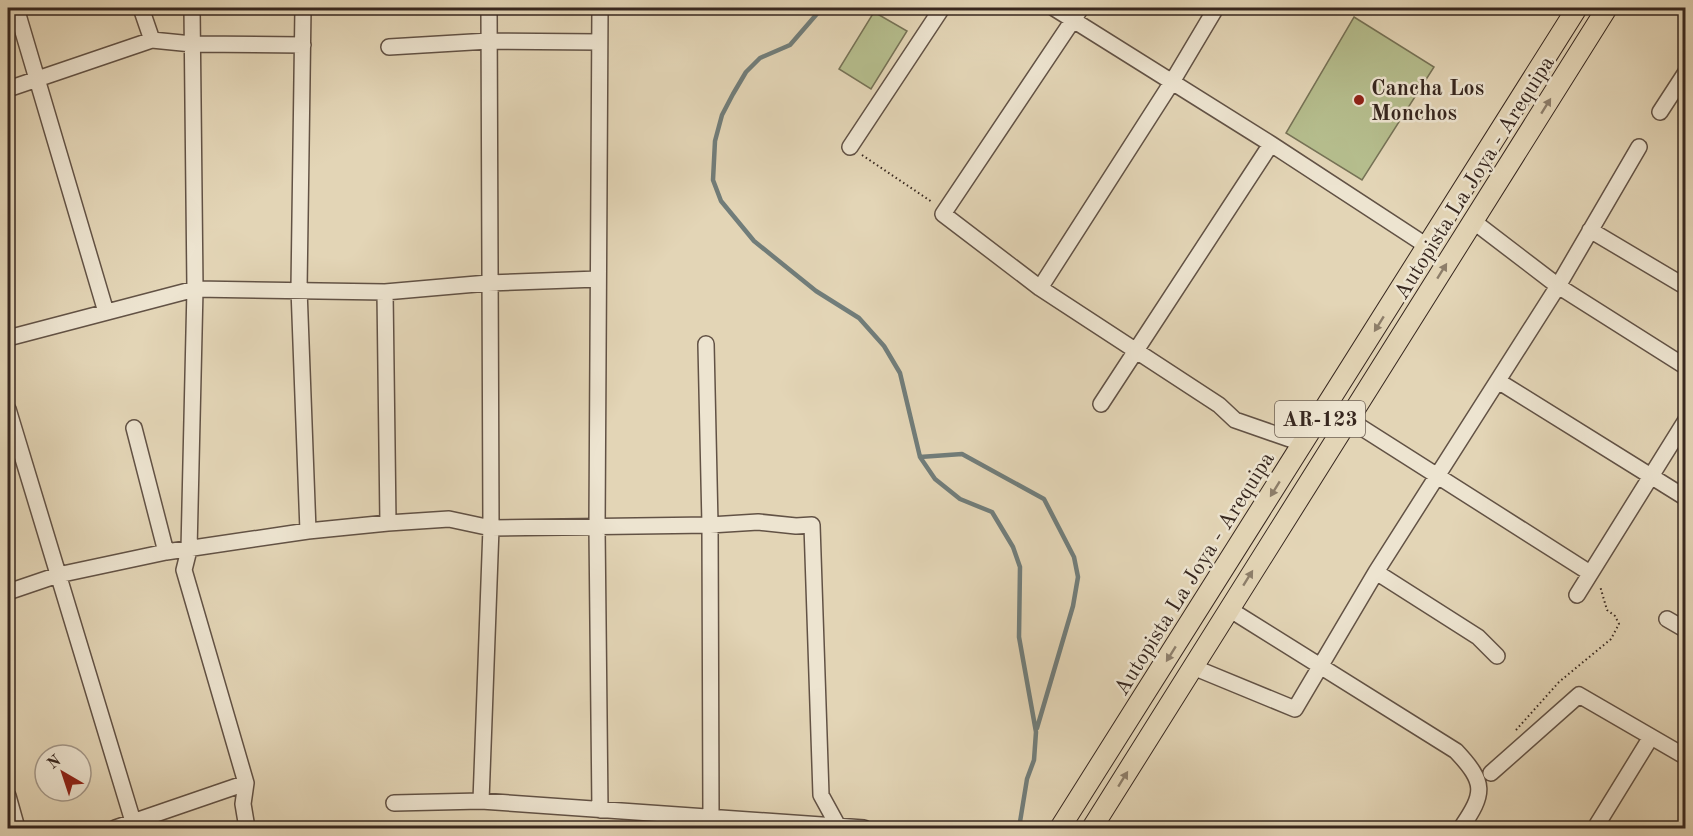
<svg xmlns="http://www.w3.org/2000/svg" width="1693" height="836" font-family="'Old Standard TT',serif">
	<rect width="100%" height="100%" fill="#e3d5b6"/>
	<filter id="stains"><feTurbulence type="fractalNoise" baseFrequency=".00333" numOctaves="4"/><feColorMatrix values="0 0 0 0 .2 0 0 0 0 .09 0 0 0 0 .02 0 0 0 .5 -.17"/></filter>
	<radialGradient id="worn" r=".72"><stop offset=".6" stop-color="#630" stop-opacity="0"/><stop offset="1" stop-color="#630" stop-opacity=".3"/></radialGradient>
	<path fill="#b5bd8d" stroke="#767256" stroke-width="1.5" d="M874 12 907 31 871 89 839 69Z
		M1354 17 1434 67 1362 180 1286 133Z"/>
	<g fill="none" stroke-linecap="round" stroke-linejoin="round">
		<path stroke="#717d7a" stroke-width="4.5" d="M822 8 790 45 760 58 746 72 733 94 722 115 715 141 713 180 721 201 754 241 816 291 859 318 884 346 900 373 920 457 935 479 960 499 992 512 1013 547 1020 567 1019 637 1036 732 1034 760 1027 779 1019 828
			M920 457 962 454 1044 499 1074 557 1078 577 1073 606 1037 728"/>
		<defs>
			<path id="minor" d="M16 8 106 312
				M141 8 152 40
				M192 8 195 289 189 550 184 570 246 783 243 804 247 828
				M303 8 299 289 308 531
				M600 8 597 528 600 810
				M1054 8 1271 144 1427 246
				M1081 8 943 214 1040 288 1219 405 1235 420 1304 444
				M389 47 489 41 599 42
				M8 89 152 40 192 44 303 45
				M1660 112 1686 72
				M850 147 942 8
				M1473 221 1558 286 1686 367
				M1590 230 1686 287
				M1040 288 1172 82 1216 8
				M385 292 388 523
				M8 338 195 289 385 292 488 283 598 279
				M1498 381 1686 498
				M1101 404 1271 144
				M8 409 135 828
				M1348 419 1590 573
				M134 428 166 552
				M1376 572 1478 637 1497 656
				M8 592 58 575 166 552 308 531 388 523 449 519 491 528 710 525 758 522 796 526 812 525 821 795 838 826 836 828
				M1577 595 1686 420
				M1229 609 1456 751C1486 783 1485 793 1461 828
				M1667 619 1686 630
				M1193 667 1295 709 1376 572 1558 286 1639 147
				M1491 773 1579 695 1686 757
				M8 796 17 828
				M481 801 491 528 489 8
				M394 803 481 801 864 828
				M115 828 246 783
				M704 828 711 817 710 525 706 344
				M1595 828 1651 737"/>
			<path id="major" d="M1060 828 1577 8
				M1092 828 1607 8"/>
		</defs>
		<use href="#minor" stroke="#625245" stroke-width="18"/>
		<use href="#major" stroke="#37271f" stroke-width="22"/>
		<path stroke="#37271f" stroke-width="2" stroke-dasharray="1.5 3" stroke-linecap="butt" d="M862 155 932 202
			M1516 730 1559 682 1611 639 1619 624 1615 616 1607 610 1600 586"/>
		<use href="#minor" stroke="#ede4d0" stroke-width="15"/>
		<use href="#major" stroke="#e3d5b6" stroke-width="20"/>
	</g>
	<defs><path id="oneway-solid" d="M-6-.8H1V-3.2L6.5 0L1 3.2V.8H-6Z" transform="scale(1.5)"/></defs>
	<g fill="#8d7e6a">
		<use href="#oneway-solid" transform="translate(1546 106) rotate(-58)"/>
		<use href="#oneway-solid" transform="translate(1442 271) rotate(-58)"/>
		<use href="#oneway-solid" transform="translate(1379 324) rotate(122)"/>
		<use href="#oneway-solid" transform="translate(1275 489) rotate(122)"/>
		<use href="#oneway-solid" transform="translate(1248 578) rotate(-58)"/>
		<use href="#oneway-solid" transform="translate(1171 654) rotate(122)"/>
		<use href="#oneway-solid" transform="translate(1123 779) rotate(-58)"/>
	</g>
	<circle fill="#8f2418" stroke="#ede4d0" stroke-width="2" cx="1359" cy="100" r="6"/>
	<g text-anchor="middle" stroke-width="5" stroke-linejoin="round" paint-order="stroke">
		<rect fill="#ede4d0" stroke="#6e6054" stroke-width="1.5" x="1275" y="401" width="90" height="36" rx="4.5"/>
		<g font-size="21" font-weight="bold" fill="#37271f">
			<text x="1320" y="426">AR-123</text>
		</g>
		<g font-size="22" font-weight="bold" fill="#37271f" stroke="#ede4d0" text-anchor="start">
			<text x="1371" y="95">Cancha Los<tspan x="1371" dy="25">Monchos</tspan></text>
		</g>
		<g font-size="22" fill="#37271f" stroke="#ede4d0">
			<text transform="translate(1473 177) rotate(-58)" y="8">Autopista La Joya - Arequipa</text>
			<text transform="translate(1193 573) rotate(-58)" y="8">Autopista La Joya - Arequipa</text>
		</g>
	</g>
	<rect width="1693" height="836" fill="none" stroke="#e3d5b6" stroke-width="30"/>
	<rect x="9" y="9" width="1675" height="818" fill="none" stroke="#37271f" stroke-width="3"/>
	<rect x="15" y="15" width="1663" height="806" fill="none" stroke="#37271f" stroke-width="1.5"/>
	<g transform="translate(63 773) rotate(321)"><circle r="28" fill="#ede4d0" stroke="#a49889" stroke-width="1.5"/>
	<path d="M0-4.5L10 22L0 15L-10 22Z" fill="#8f2418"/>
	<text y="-9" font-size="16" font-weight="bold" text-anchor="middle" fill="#37271f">N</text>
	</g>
	<rect width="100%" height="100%" filter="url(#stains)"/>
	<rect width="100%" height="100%" fill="url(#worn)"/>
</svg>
